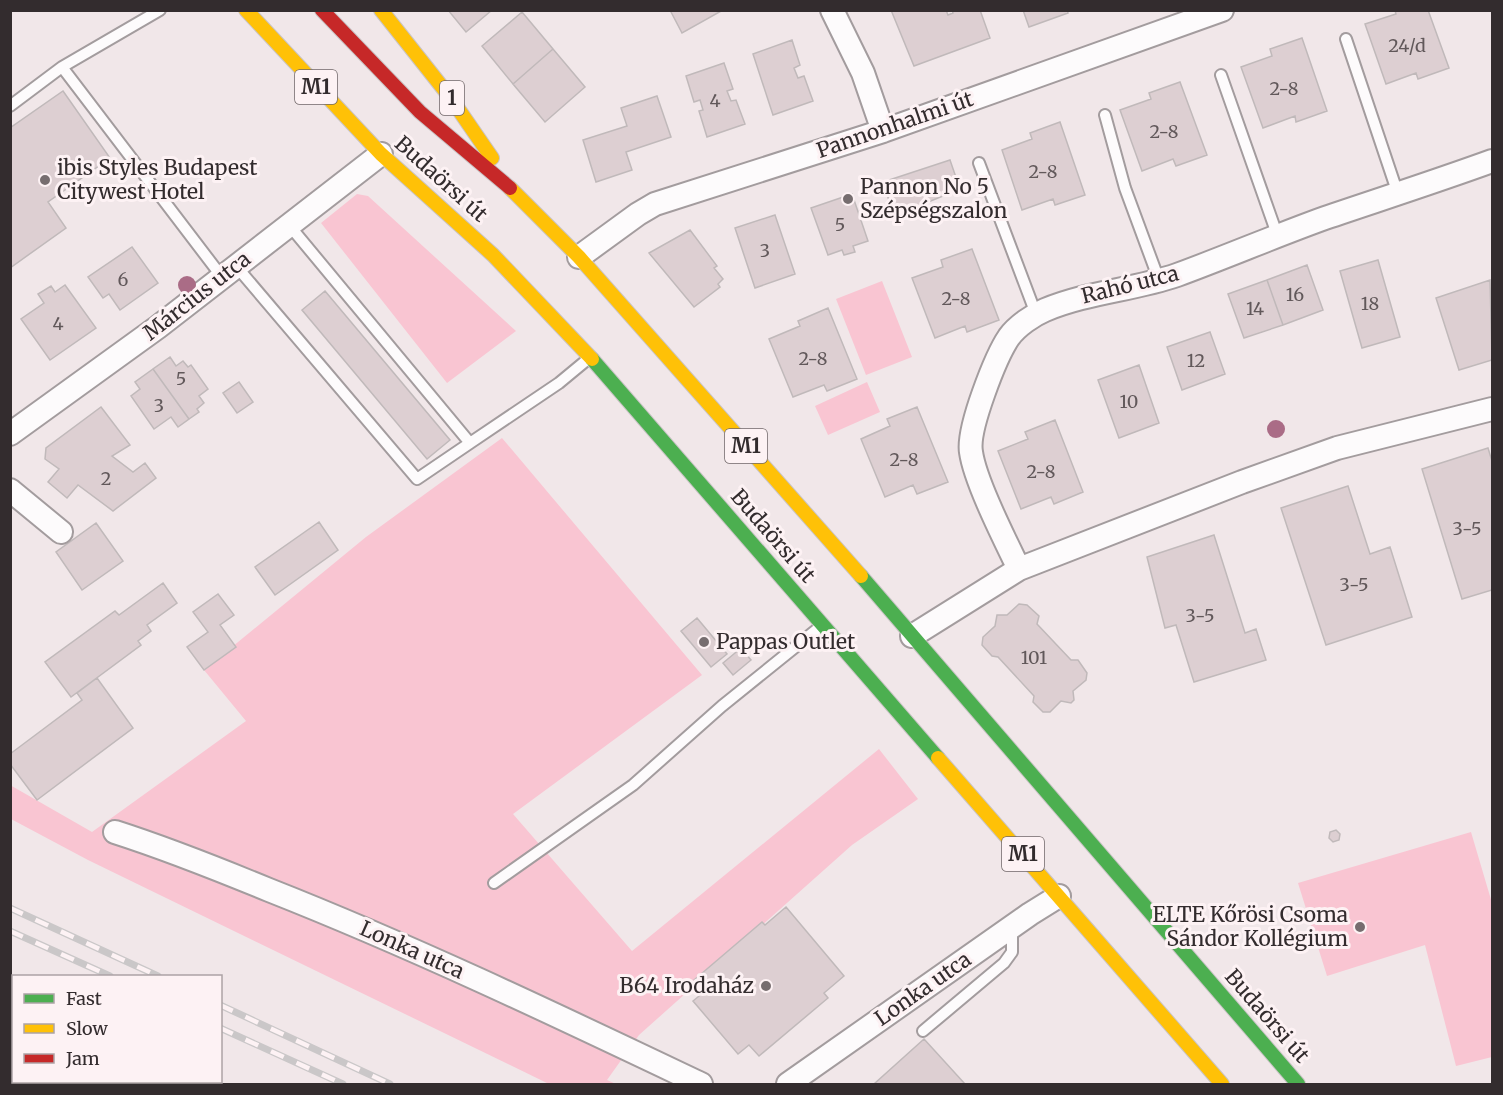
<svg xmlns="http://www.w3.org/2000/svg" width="1503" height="1095" font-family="Merriweather,serif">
	<rect width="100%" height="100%" fill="#f1e7e9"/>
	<path fill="#f9c5d2" d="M357 194 368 196 516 331 447 383 321 223Z
		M882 281 912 357 866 375 836 299Z
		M867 382 880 412 828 435 815 406Z
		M502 438 702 675 513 814 632 951 879 749 918 799 852 845 639 1035 607 1080 616 1084H549L88 860 11 819 10 785 92 832 246 721 204 670 366 537Z
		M1471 832 1492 903V1057L1456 1066 1425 945 1327 976 1298 883Z"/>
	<path fill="#ddcfd2" stroke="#c0b9ba" stroke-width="1.5" d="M448 10H492L466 32Z
		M670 10H723L682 33Z
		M891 10H946L948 15 953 13 952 10H980L990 38 914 66Z
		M1023 10H1067L1068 13 1029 27Z
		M1395 10H1428L1449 68 1418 79 1416 73 1386 84 1365 24 1396 14Z
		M522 12 553 49 513 84 482 46Z
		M1302 38 1327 111 1296 122 1295 116 1263 128 1241 67 1272 56 1270 49Z
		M792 40 800 65 794 68 798 78 804 76 813 101 773 115 753 54Z
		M553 49 585 87 545 122 513 84Z
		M724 63 733 89 727 91 731 101 736 100 745 124 707 137 699 111 703 110 700 100 694 102 686 76Z
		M1180 82 1207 155 1176 166 1173 159 1142 171 1120 110 1151 99 1149 93Z
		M63 91 110 158 48 202 66 228 10 268V128Z
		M657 96 671 137 626 152 632 170 596 182 583 140 627 126 621 108Z
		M1060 122 1085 195 1055 205 1053 199 1022 210 1002 150 1032 139 1030 133Z
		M950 160 960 189 894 216 883 182Z
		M852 194 868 241 853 246 855 252 844 255 842 250 828 255 811 208Z
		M775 215 795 274 755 288 735 228Z
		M690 230 717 266 714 268 723 279 718 284 720 287 694 307 649 253Z
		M132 247 158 283 120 310 109 294 103 298 88 277Z
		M972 249 999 320 967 332 965 326 935 338 912 278 943 267 941 260Z
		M1378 260 1400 337 1362 348 1340 271Z
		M1307 265 1323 310 1283 325 1267 280Z
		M1267 280 1283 325 1244 338 1228 294Z
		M1490 280 1492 360 1459 370 1436 298Z
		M65 285 96 328 50 360 21 319 44 303 38 294 51 286 55 292Z
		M325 291 450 440 427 459 302 310Z
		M828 308 857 379 827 391 824 385 793 397 769 339 800 326 798 321Z
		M1210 332 1225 374 1182 390 1167 347Z
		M170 357 176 366 183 361 188 367 191 365 208 389 199 396 204 403 197 409 199 412 189 419 153 369Z
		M1139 365 1159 423 1119 438 1098 380Z
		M153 369 189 419 178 427 171 417 154 429 131 396 140 389 135 382Z
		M239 382 253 402 237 413 223 393Z
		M101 407 130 445 112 456 133 472 145 463 156 478 113 511 78 485 67 498 48 482 59 469 45 459 46 448Z
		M917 407 948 482 917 494 913 485 885 497 861 439 890 426 887 419Z
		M1055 420 1083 492 1054 504 1051 497 1021 509 998 451 1028 439 1025 432Z
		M1488 448 1492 461V590L1462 599 1422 469Z
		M1348 486 1370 554 1390 547 1412 617 1326 645 1281 508Z
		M319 522 338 550 275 595 255 567Z
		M96 523 123 561 82 590 56 552Z
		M1214 535 1245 633 1256 629 1266 660 1194 682 1176 625 1165 628 1147 557Z
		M163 583 177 603 147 625 151 631 138 641 141 645 71 697 45 662 115 611 119 615Z
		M218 594 234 615 220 625 236 647 204 670 187 647 208 632 193 612Z
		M1019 604 1027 605 1039 616 1037 624 1071 660H1078L1087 673 1086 680 1073 691 1074 700 1071 703 1061 701 1050 712H1043L1033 702 1034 696 998 657 992 656 982 645 983 637 995 626 997 615H1007Z
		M697 618 727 654 711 667 681 631Z
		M741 648 751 660 733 675 723 663Z
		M97 678 133 728 37 800 10 764V754L82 700 77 693Z
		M1336 830 1340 834 1339 840 1333 842 1329 838 1330 832Z
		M786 907 844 976 824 993 828 998 759 1056 749 1045 738 1054 693 1001 704 992 694 980 762 922 765 925Z
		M924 1039 965 1084H874Z"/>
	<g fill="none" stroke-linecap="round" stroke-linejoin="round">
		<defs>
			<path id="lane" d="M1346 39 1398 194
				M62 67 222 277
				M1221 75 1278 237
				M10 106 62 67 160 10
				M1105 115 1125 188 1159 280
				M979 163 1036 314
				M289 225 470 443 559 383 588 359
				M236 266 417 479 470 443
				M494 883 633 785 722 706 820 627
				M923 1031 1004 963 1012 952V927"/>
			<path id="street" d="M832 10 863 73 883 131
				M579 257 638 214 655 204 883 131 1222 10
				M10 434 158 327 381 154
				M10 490 61 532
				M1019 569C1005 540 975 481 971 452 967 429 996 356 1009 337 1017 326 1033 315 1045 310 1088 292 1134 290 1177 275 1226 257 1275 236 1325 218 1381 199 1437 181 1492 161
				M912 636 1019 569 1242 482 1337 448 1492 409
				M115 832C168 849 218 869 269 890 416 948 558 1016 701 1084
				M788 1084 1030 914 1059 896"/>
			<path id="fast" d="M592 359 938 758
				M861 576 1298 1084"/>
			<path id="slow" d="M246 10 381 154 493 255 592 359
				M381 10 450 97 492 158
				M510 188 579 257 861 576
				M938 758 1222 1084"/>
			<path id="jam" d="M322 10 420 112 510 188"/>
		</defs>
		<use href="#lane" stroke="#a39c9e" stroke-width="14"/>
		<use href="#street" stroke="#a39c9e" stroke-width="26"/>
		<use href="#fast" stroke="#c9c4c5" stroke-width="16"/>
		<use href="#slow" stroke="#c9c4c5" stroke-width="16"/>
		<use href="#jam" stroke="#c9c4c5" stroke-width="16"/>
		<use href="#lane" stroke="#fdfbfc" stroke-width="10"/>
		<use href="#street" stroke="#fdfbfc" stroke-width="22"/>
		<use href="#fast" stroke="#4caf50" stroke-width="14"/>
		<use href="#slow" stroke="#ffc107" stroke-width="14"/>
		<use href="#jam" stroke="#c62828" stroke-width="14"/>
		<defs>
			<path id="rail" d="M10 908 158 976
				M10 931 110 976
				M220 1005 390 1084
				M220 1028 343 1084"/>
		</defs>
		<use href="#rail" stroke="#cac7c8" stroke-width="7"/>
		<use href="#rail" stroke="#fdf2f4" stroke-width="4.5" stroke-dasharray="14" stroke-linecap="butt"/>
	</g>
	<g fill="#aa6c86">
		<circle cx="187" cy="285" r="9"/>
		<circle cx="1276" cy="429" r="9"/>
	</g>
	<g fill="#766d6f" stroke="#fdf2f4" stroke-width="2">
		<circle cx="45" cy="180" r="6"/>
		<circle cx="848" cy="199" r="6"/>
		<circle cx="704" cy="642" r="6"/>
		<circle cx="1360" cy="927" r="6"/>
		<circle cx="766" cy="986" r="6"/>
	</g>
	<g text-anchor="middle" stroke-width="6" stroke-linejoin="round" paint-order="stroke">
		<g font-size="18" fill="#61585a">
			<text x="1407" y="52">24/d</text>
			<text x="1284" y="95">2-8</text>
			<text x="715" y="107">4</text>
			<text x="1164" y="138">2-8</text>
			<text x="1043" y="178">2-8</text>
			<text x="840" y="231">5</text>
			<text x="765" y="257">3</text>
			<text x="123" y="286">6</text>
			<text x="1295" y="301">16</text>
			<text x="956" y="305">2-8</text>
			<text x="1370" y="310">18</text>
			<text x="1255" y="315">14</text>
			<text x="58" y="330">4</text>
			<text x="813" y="365">2-8</text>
			<text x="1196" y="367">12</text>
			<text x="181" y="385">5</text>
			<text x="1129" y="408">10</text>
			<text x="159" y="412">3</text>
			<text x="904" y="466">2-8</text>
			<text x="1041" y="478">2-8</text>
			<text x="106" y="485">2</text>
			<text x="1467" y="535">3-5</text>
			<text x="1354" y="591">3-5</text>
			<text x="1200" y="622">3-5</text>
			<text x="1034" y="664">101</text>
		</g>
		<g fill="#fdf2f4" stroke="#706769" stroke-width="1.5">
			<rect x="295" y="70" width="42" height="34" rx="4.5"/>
			<rect x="440" y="81" width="24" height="34" rx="4.5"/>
			<rect x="725" y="429" width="42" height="34" rx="4.5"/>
			<rect x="1002" y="837" width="42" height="34" rx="4.5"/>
		</g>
		<g font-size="20" font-weight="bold" fill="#332c2e">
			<text x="316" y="94">M1</text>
			<text x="452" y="105">1</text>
			<text x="746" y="453">M1</text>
			<text x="1023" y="861">M1</text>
		</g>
		<g font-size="21" fill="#332c2e" stroke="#fdf2f4">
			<text transform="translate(895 125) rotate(-19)" y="7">Pannonhalmi út</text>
			<text transform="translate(441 179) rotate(42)" y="7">Budaörsi út</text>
			<text transform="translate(1130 285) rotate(-14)" y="7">Rahó utca</text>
			<text transform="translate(197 296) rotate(-38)" y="7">Március utca</text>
			<text transform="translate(773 536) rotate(49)" y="7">Budaörsi út</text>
			<text transform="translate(412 950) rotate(24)" y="7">Lonka utca</text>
			<text transform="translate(923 989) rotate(-35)" y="7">Lonka utca</text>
			<text transform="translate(1267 1016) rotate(49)" y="7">Budaörsi út</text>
		</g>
		<g font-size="21" fill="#332c2e" stroke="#fdf2f4" text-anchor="start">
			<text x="57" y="175">ibis Styles Budapest<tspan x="57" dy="24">Citywest Hotel</tspan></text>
			<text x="860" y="194">Pannon No 5<tspan x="860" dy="24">Szépségszalon</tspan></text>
			<text x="716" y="649">Pappas Outlet</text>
			<text x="1348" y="922" text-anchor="end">ELTE Kőrösi Csoma<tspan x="1348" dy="24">Sándor Kollégium</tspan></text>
			<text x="754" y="993" text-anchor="end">B64 Irodaház</text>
		</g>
	</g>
	<rect width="1503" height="1095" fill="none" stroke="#332c2e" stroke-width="24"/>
	<rect x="12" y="975" width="210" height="108" fill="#fdf2f4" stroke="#aca3a5" stroke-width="1.5"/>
	<rect x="24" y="994" width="30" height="9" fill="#4caf50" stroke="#aca3a5" stroke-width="1.5"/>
	<text x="66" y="1005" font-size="18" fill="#332c2e">Fast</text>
	<rect x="24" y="1024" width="30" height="9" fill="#ffc107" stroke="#aca3a5" stroke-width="1.5"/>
	<text x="66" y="1035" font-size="18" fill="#332c2e">Slow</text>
	<rect x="24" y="1054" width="30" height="9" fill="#c62828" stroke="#aca3a5" stroke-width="1.5"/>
	<text x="66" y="1065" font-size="18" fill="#332c2e">Jam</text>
</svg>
